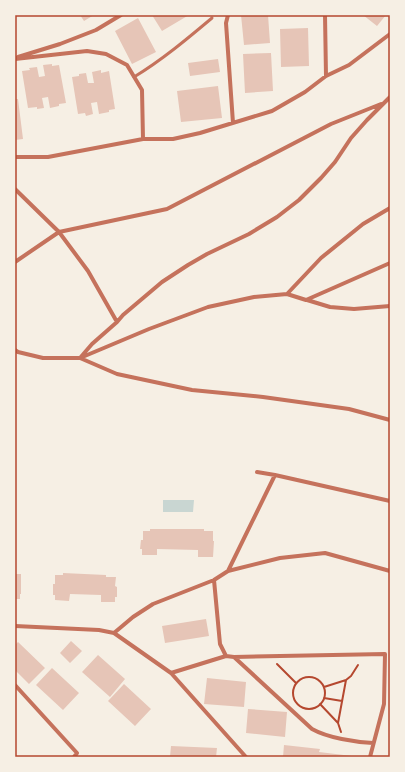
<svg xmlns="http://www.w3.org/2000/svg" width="405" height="772" font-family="'Noto Sans',sans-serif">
	<rect width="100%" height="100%" fill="#f6efe4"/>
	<path fill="#c9d6d2" d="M163 500H194L193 512H163Z"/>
	<path fill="#e6c5b7" d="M80 15H94L84 21Z
		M152 15H189L162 31Z
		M241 15H268L270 43 244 45Z
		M363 15H386L377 26Z
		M138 18 156 52 132 64 115 31Z
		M308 28 309 66 281 67 280 29Z
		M271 53 273 91 245 93 243 54Z
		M218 59 220 72 190 76 188 63Z
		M52 64V66L59 65 66 103 59 104V106L50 108 48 97 42 98 44 108 37 109V107L28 108 22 71 30 70 29 68 37 67 39 77 45 76 43 65Z
		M101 70V73L109 71 115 109 109 110V112L99 114 97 102 91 103 93 114 86 116 85 113 78 114 72 77 79 76V74L86 73 88 83H94L92 72Z
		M218 86 222 118 181 122 177 91Z
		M15 99H18L23 139 15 140Z
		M150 529H204V531H213V541H214L213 557H198V550L157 549V555H142V549H140L141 540H143V531H150Z
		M63 573 106 575V577H116L115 586 117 587V597H115V602H101V595L70 594 69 601 55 600V595H53V584H55V575H63Z
		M15 574H21V594H20V599H15Z
		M206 619 209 636 165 643 162 626Z
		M71 641 82 651 70 663 60 653Z
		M18 642 45 668 29 684 15 670V645Z
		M98 655 125 679 110 697 82 672Z
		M52 668 79 693 63 710 36 685Z
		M207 678 246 682 244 707 204 704Z
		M124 684 151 709 135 726 108 701Z
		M248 709 287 712 285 737 246 733Z
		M284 745 320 749 319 752 352 756V757H283Z
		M171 746 217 748 216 757H170Z"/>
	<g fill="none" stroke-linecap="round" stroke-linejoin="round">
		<path stroke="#b5482f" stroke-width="2" d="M277 664 296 683
			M293 693a16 16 0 1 1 32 0a16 16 0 1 1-32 0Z
			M324 687 346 680
			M324 698 342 701
			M320 704 338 723
			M341 732 338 723 346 680 351 676 358 665"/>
		<path stroke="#c5725c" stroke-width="3" d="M134 77C162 60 187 39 212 18"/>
		<path stroke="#c5725c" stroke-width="4" d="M228 15 226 23 233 123
			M325 15 326 76
			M18 57 60 44 96 30 121 15
			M15 59 87 51 106 54 127 65 142 90 143 139
			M15 157H48L143 139H173L200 133 272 111 305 92 326 76 349 65 390 34
			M15 189 59 232 88 271 117 322
			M15 262 59 232 167 209 331 124 381 104
			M287 294 321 258 363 224 390 208
			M307 300 330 307 354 309 390 306
			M15 350 18 352 43 358H80L149 329 208 307 254 297 287 294 306 300 390 263
			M80 358 92 344 117 322 123 315 162 282 188 265 207 254 249 234 277 217 299 200 321 178 335 162 351 138 367 120 390 97
			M80 358 117 374 192 390 263 397 349 409 390 420
			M257 472 275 475 390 501
			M228 571 275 475
			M214 580 220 644 226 656
			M15 626 99 630 114 633 171 673 246 757
			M114 633 133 617 153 604 214 580 228 571 280 558 325 553 390 571
			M234 657 385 654 384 704 370 757
			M171 673 226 656 234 657 312 729C328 738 355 742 373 743
			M15 685 77 753 74 757"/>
	</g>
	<rect width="405" height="772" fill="none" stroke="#f6efe4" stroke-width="32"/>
	<rect x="16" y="16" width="373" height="740" fill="none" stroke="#b5482f" stroke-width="1.5"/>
</svg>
